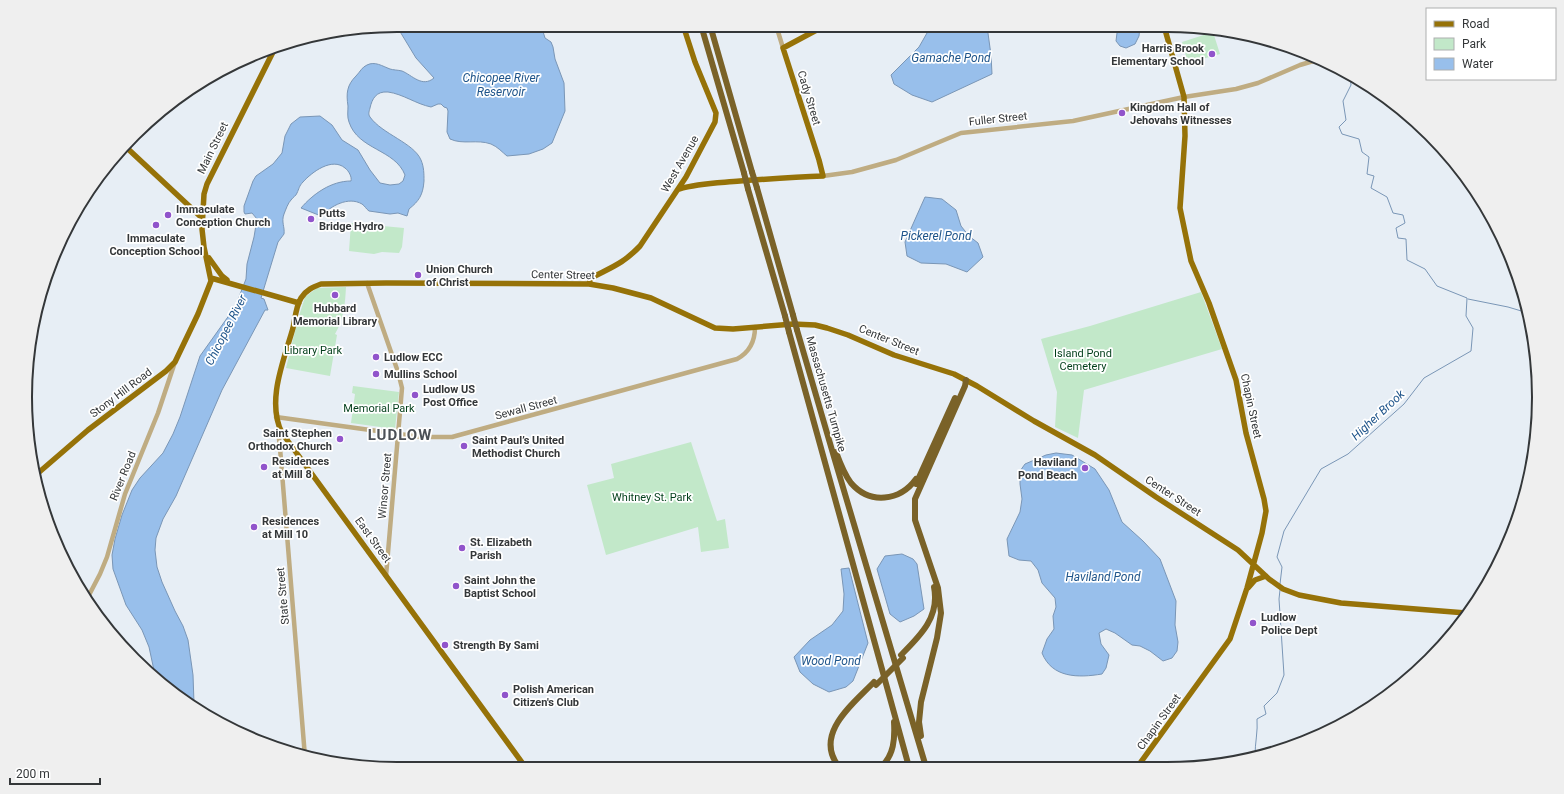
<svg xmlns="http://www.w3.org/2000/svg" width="1564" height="794" font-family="Roboto,sans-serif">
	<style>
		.green { fill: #c2e8c9 }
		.water { fill: #98bfeb; stroke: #7a96b6 }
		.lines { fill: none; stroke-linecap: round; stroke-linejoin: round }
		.stream { stroke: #7a96b6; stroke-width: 1 }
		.minor { stroke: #bfac82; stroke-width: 4.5 }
		.major { stroke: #967208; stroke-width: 5.5 }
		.highway { stroke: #7a6228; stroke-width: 6 }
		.highway-bridge { stroke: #7a6228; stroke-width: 6 }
		.poi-dot { fill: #9154cb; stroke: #fff; stroke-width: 1.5 }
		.labels { text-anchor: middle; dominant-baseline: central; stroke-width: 3.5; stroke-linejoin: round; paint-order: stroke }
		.poi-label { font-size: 11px; font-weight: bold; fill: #343739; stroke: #fff; text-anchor: start }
		.street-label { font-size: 11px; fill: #343739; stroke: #fff }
		.park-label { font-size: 11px; fill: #023e1a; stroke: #fff }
		.water-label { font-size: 12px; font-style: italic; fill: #1e548a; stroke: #fff }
		.district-label { font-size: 15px; font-weight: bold; letter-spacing: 1px; fill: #4b5056; stroke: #fff }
		.rim { fill: none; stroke: #343739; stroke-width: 2 }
	</style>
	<rect width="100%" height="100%" fill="#e7eef5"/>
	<path class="green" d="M1213 32 1220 54 1188 63 1182 42Z
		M351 223 404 228 402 247 399 253 382 252 374 254 349 251Z
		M346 287C345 305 344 318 335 334L337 335 330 376 286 368 298 319 305 297 317 288Z
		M1201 292 1222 349 1084 390 1078 438 1055 427 1057 392 1041 339 1090 326Z
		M353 386 399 392 395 429 351 423 355 394 352 393Z
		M691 442 717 521 725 519 729 548 701 552 698 527 606 555 587 485 614 478 611 464Z"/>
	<path class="water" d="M396 25H541L545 38 551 42 553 47 555 59 564 83 565 111 552 143 543 149 529 154 507 156C502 152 498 147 491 144 477 139 463 145 450 139L447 132 448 111 447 108 444 107 441 104H438L431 107C416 104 403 94 388 92 376 91 372 99 370 108 369 112 368 114 370 117 382 134 414 143 421 160 424 167 424 174 424 181 423 195 419 201 409 209L407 216 398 213 390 214 369 211C366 209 365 206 362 204 348 196 331 206 321 216L301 208C313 194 331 181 351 181 352 177 349 171 345 168 332 157 312 172 303 182 299 186 299 189 297 193 296 196 293 197 291 200 288 203 286 209 284 214 281 222 285 227 284 234L278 242 261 298 264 299 268 310H265L222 390 176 496 163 519 156 538 155 550 157 567 162 582 175 611 183 626 188 640 193 675 194 703 155 675 149 647 142 630 126 605 113 569 112 555 115 539 122 515 132 490 140 478 163 453 173 434 180 417 200 356 235 307 246 279 247 264 254 237 257 219 252 213 245 214 244 212V206L253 181 256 176 273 164 282 153 285 136 291 124 300 117 320 116 332 125 342 140 358 150 370 170 380 183 390 185 399 184 403 181 405 175C395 149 358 150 349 122 347 117 348 111 348 106 346 93 347 85 356 76 360 72 362 67 367 65 375 61 382 66 390 69 393 70 398 70 402 71 412 75 422 88 434 78L416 58Z
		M931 26H987L991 55 992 74 932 102 912 95 894 84 891 75 919 47Z
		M1117 26H1140L1139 36 1135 44 1126 48 1120 46 1116 41 1117 33Z
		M925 197 942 199 956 210 961 226 969 236 978 243 983 257 967 272 946 264 921 263 907 256 905 242Z
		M1056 453 1072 455 1095 469 1109 490 1122 522 1143 541 1160 559 1176 601 1175 625 1178 642 1177 651 1172 658 1163 661 1150 651 1140 646 1132 645 1115 633 1106 629 1099 633 1101 644 1109 655 1106 668 1102 674C1078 678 1052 678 1042 653L1047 639 1054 629 1053 616 1056 607 1055 598 1042 583 1038 570 1031 561 1019 560 1009 556 1007 539 1020 512 1022 499 1020 484V471L1025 464 1046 455Z
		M902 554 913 559 917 564 924 609 914 616 900 622 890 614 877 569 885 556Z
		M849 568 868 643 853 681 846 687 829 692 813 684 800 672 794 657 810 640 832 625 843 611 844 594 841 569Z"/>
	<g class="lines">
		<path class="stream" d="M1468 299 1508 307 1528 313
			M1280 584 1282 567 1277 557 1284 531 1321 469 1348 454 1404 404 1424 378 1471 351 1473 328 1466 316 1467 298 1437 286 1425 269 1407 260 1406 239 1398 238 1396 228 1405 223 1403 215 1393 213 1387 197 1371 188 1374 176 1367 174 1369 157 1362 152 1359 139 1342 134 1339 127 1346 120 1343 101 1351 85 1350 75
			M1255 755C1255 743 1258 731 1257 719L1266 714 1264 706 1277 693 1284 675 1279 599 1280 590"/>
		<path class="minor" d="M776 25 783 48
			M823 176 852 172 896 160 961 133 1073 121 1184 97 1236 89 1258 83 1300 65 1320 59
			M367 283 398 372 402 388 386 576
			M276 417 421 437H452L737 359C750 352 755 341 755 327
			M282 433 279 439 280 448 305 757
			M88 597 100 574 107 557 125 494 158 413 175 362"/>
		<path class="major" d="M127 148 202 218
			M679 189C699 183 719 183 740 181 767 179 795 177 823 176L819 160 783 48 826 25
			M209 258 222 276 227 280
			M211 278 299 303
			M589 284 590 280 593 277C612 267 624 263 640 246L686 177 715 122 716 113 695 62 683 25
			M37 474 88 430 166 371 175 362 198 314 211 281 204 247 202 229 204 194 207 184 276 46
			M1248 588 1255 580 1266 576
			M1138 766 1230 639 1247 588 1262 533 1266 511 1264 499 1246 433 1236 380 1209 303 1191 261 1180 208 1185 136 1184 97 1164 26
			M526 768 282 433C266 401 284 360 293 328 295 319 296 306 301 298 306 290 313 287 321 284L386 283 589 284 613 288 651 298 715 328 733 329 793 324 815 325 827 328 848 335 894 355 954 374 977 386 1034 421 1095 455 1156 497 1238 550 1269 579 1283 589 1299 595 1341 603 1466 613"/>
		<path class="highway" d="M701 25 744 173
			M710 25 752 172
			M757 188 793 315
			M748 189 785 316
			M797 330 834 457 926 767
			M789 332 909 767
			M836 452C840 463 844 474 851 483 870 505 900 501 916 479
			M916 484 955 398
			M901 655C920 636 940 617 934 587
			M921 736 919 722 921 702 937 638 941 613 938 588 915 520V499L965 386 966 380
			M839 767C813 734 853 704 874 682
			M881 767C894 755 895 739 894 722"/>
		<path class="highway-bridge" d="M752 172 757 188
			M744 173 748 189
			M793 315 797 330
			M785 316 789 332
			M876 685 903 658"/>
	</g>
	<g class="poi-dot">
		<circle cx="1212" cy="54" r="4"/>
		<circle cx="1122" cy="113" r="4"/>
		<circle cx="168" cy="215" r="4"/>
		<circle cx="311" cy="219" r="4"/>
		<circle cx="156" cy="225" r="4"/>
		<circle cx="418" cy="275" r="4"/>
		<circle cx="335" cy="295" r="4"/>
		<circle cx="376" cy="357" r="4"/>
		<circle cx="376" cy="374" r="4"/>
		<circle cx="415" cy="395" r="4"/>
		<circle cx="340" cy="439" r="4"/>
		<circle cx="464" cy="446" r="4"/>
		<circle cx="264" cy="467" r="4"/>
		<circle cx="1085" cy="468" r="4"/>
		<circle cx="254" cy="527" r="4"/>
		<circle cx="462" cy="548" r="4"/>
		<circle cx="456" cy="586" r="4"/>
		<circle cx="1253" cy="623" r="4"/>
		<circle cx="445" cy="645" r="4"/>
		<circle cx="505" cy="695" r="4"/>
	</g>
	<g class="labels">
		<g class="poi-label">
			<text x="1204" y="48" text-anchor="end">Harris Brook<tspan x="1204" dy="13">Elementary School</tspan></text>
			<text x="1130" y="107">Kingdom Hall of<tspan x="1130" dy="13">Jehovahs Witnesses</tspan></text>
			<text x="176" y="209">Immaculate<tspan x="176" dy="13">Conception Church</tspan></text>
			<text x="319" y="213">Putts<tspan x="319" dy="13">Bridge Hydro</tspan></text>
			<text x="156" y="238" text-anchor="middle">Immaculate<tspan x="156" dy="13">Conception School</tspan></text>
			<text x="426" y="269">Union Church<tspan x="426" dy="13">of Christ</tspan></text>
			<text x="335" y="308" text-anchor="middle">Hubbard<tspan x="335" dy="13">Memorial Library</tspan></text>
			<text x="384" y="357">Ludlow ECC</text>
			<text x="384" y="374">Mullins School</text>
			<text x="423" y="389">Ludlow US<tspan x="423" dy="13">Post Office</tspan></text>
			<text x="332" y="433" text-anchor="end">Saint Stephen<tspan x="332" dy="13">Orthodox Church</tspan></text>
			<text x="472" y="440">Saint Paul’s United<tspan x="472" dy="13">Methodist Church</tspan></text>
			<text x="272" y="461">Residences<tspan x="272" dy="13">at Mill 8</tspan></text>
			<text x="1077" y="462" text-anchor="end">Haviland<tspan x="1077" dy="13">Pond Beach</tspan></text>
			<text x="262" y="521">Residences<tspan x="262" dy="13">at Mill 10</tspan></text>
			<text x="470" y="542">St. Elizabeth<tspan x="470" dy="13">Parish</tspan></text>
			<text x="464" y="580">Saint John the<tspan x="464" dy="13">Baptist School</tspan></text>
			<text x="1261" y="617">Ludlow<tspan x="1261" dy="13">Police Dept</tspan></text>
			<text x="453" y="645">Strength By Sami</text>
			<text x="513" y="689">Polish American<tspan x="513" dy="13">Citizen's Club</tspan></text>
		</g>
		<g class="street-label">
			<text transform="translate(809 98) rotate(73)">Cady Street</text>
			<text transform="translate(998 119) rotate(-6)">Fuller Street</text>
			<text transform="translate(213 148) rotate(-64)">Main Street</text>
			<text transform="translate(680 164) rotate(-60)">West Avenue</text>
			<text transform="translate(563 275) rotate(1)">Center Street</text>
			<text transform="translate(889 340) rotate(22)">Center Street</text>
			<text transform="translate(121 393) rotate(-37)">Stony Hill Road</text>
			<text transform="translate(826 394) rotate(74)">Massachusetts Turnpike</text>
			<text transform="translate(1251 406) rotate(78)">Chapin Street</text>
			<text transform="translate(526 408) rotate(-15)">Sewall Street</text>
			<text transform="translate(123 476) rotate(-68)">River Road</text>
			<text transform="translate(385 486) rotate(-85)">Winsor Street</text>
			<text transform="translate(1173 496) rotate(33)">Center Street</text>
			<text transform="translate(373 540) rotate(54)">East Street</text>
			<text transform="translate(283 596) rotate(-95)">State Street</text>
			<text transform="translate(1159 722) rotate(-54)">Chapin Street</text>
		</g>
		<g class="park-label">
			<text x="313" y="350">Library Park</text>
			<text x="1083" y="353">Island Pond<tspan x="1083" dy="13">Cemetery</tspan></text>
			<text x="379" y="408">Memorial Park</text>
			<text x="652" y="497">Whitney St. Park</text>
		</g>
		<g class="water-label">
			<text x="951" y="58">Gamache Pond</text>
			<text x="501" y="78">Chicopee River<tspan x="501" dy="14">Reservoir</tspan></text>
			<text x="936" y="236">Pickerel Pond</text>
			<text transform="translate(226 330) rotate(-63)">Chicopee River</text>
			<text transform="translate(1378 415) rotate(-43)">Higher Brook</text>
			<text x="1103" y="577">Haviland Pond</text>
			<text x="831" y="661">Wood Pond</text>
		</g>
		<g class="district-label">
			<text x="400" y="435">LUDLOW</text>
		</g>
	</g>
	<path d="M0 0H1564V794H0ZM397 32H1167A365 365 0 0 1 1532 397V397A365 365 0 0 1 1167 762H397A365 365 0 0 1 32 397V397A365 365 0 0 1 397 32Z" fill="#efefef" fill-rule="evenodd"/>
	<path class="rim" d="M397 32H1167A365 365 0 0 1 1532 397V397A365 365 0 0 1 1167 762H397A365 365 0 0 1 32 397V397A365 365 0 0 1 397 32Z"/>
	<rect x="1426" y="8" width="130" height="72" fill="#ffffff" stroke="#aeafb0"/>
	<rect x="1434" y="21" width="20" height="6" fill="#967208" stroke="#aeafb0"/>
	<text x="1462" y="28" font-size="12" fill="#343739">Road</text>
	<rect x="1434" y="38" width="20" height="12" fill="#c2e8c9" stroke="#aeafb0"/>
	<text x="1462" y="48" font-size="12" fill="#343739">Park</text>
	<rect x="1434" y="58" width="20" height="12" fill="#98bfeb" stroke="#aeafb0"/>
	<text x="1462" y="68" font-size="12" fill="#343739">Water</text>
	<path d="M10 778v6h90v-6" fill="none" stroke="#343739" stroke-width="2"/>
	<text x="16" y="778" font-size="12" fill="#343739" stroke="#ffffff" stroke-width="3" paint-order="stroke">200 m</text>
</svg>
